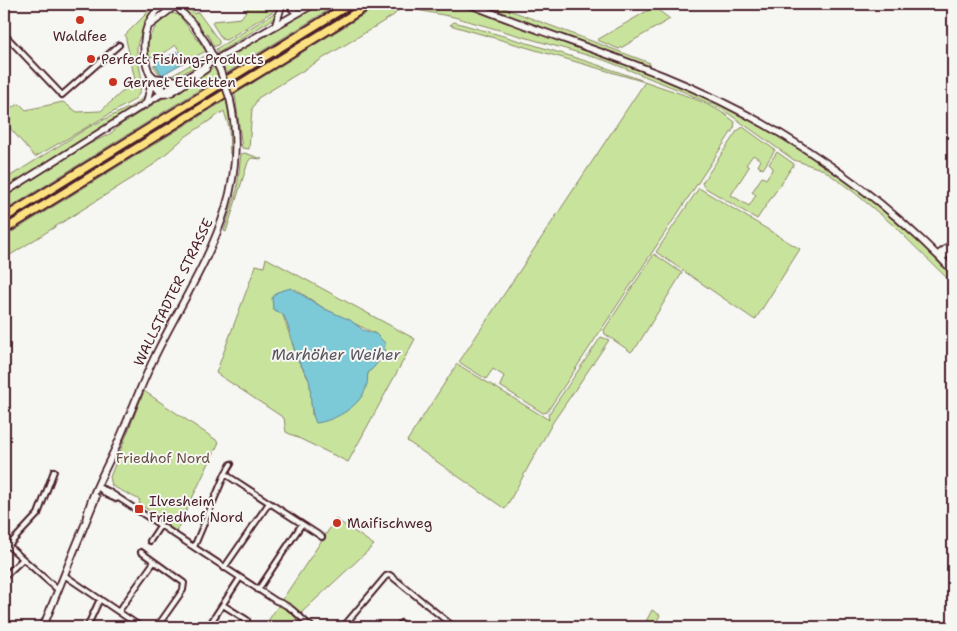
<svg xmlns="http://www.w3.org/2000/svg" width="957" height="631" font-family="'Shantell Sans',sans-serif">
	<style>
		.green { fill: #c8e49c; stroke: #898264; fill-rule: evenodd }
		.water { fill: #7bc9d8; stroke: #678593 }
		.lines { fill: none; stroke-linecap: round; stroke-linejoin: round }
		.minor-casing { stroke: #4a1f2b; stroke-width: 8 }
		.secondary-casing { stroke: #4a1f2b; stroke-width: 9 }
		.motorway-casing { stroke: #4a1f2b; stroke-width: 11 }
		.minor { stroke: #f6f6f2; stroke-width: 4 }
		.secondary { stroke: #f6f6f2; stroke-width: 5.5 }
		.motorway { stroke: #fbe180; stroke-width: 7 }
		.secondary-bridge-casing { stroke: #4a1f2b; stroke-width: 9; stroke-linecap: butt }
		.secondary-bridge { stroke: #f6f6f2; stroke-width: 5.5 }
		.poi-dot { fill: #c8321e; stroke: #f6f6f2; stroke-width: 2 }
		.labels { text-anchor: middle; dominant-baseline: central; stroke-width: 4; stroke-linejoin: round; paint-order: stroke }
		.poi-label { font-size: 14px; fill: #4a1f2b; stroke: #f6f6f2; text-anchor: start }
		.street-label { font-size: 14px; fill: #4a1f2b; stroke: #f6f6f2 }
		.park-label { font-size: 14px; fill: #6a5047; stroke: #f6f6f2 }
		.water-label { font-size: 15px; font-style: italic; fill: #59525f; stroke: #f6f6f2 }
	</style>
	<rect width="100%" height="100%" fill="#f6f6f2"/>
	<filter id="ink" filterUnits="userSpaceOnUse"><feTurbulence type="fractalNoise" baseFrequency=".02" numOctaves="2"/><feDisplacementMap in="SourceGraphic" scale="10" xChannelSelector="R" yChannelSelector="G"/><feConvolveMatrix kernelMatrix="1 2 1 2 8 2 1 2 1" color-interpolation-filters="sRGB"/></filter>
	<g filter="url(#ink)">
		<path class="green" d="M151 4H154C152 20 138 31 137 48 136 68 150 84 134 100L35 157 4 121V110L20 104 26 110 63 102 77 112 101 111 135 80 125 35 148 12Z
			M179 4H187L194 14 198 12 219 41V44L214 47 207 34 203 35Z
			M251 4H280V7L226 40 222 39 212 23 213 21 241 18Z
			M318 4H338L4 211V196L85 146 110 134 120 125 214 67 218 74 225 70 222 62Z
			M358 4H361L4 225 73 180Z
			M381 4H404L394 15 258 98 252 109 249 149 242 148 235 94Z
			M409 4H457L636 68 713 100 761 125 822 163 858 189 925 248 953 278V284L893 225 855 193 824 170 794 160 725 111 684 92 604 60 454 17 417 10Z
			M480 4H493L650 63 649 66Z
			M654 7 670 19 619 49 597 40Z
			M276 12H279L273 19 218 53 216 49Z
			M171 13 179 15 206 51 160 75 153 65H156L162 75 185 60 176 45 161 55 149 57C144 37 156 24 171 13Z
			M454 22C518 40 581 58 644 81 674 92 711 101 735 122L734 128 547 412 543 413 500 386 504 376 493 369 486 379 459 362 645 82 450 25Z
			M208 54 210 58 173 79 170 77Z
			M147 93 139 105 4 190V180L89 127 136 104Z
			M226 100 233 127 234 154H230L229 127 224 111 185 137 153 165 4 259V237Z
			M743 127 775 150 763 169 758 166 761 160 753 155 746 165 749 167 731 195 749 206 756 195 752 192 762 177 766 179 773 168 769 164 777 152 794 164 757 219 704 187 702 183 737 131Z
			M245 153 262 159 251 158 248 162 226 232 224 231 237 190 241 154Z
			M699 188 800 249 755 320 656 252Z
			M654 254 682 273 637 346 631 352 605 334 604 330Z
			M266 258 415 339 348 462 286 432 284 418 216 373 256 265 264 267ZM295 289 325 309 376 334 385 350C380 360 369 368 366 379L312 415 310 382 297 358 283 315Z
			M601 337 609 340 553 422 505 509 407 441 457 364 549 420 548 415Z
			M144 391 219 442 176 532 139 503 140 500 112 486 110 477Z
			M336 519 374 545 300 614 289 627H264Z
			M652 610 660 615 654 627H643Z"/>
		<path class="water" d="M177 51 184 62 162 75 155 64Z
			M291 288 325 309 350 320 363 330 376 334 385 343C385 355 376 366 368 373 367 377 368 381 367 384 363 405 335 421 316 423 310 410 311 399 310 385 309 376 302 368 298 360 293 350 289 322 283 315 281 313 276 311 273 309L272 298 277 292Z"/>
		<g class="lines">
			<g class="minor-casing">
				<path id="minor" d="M4 34 62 95 119 45
					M225 474 231 464
					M98 487 108 491 276 601C291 605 300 618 312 627
					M99 488 107 495 116 499
					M150 541 160 526
					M4 542 58 590
					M8 546 38 514 54 471
					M194 547 225 474 322 537
					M141 552 184 583 183 590 157 627
					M224 568 269 503
					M64 575 141 627
					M4 577 23 559
					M258 590 302 524
					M223 605 247 620
					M119 611 154 562
					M87 627 100 599
					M208 627 240 578
					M343 627 386 576 390 575 454 627
					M398 627 401 623 406 627"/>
			</g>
			<g class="secondary-casing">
				<path id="secondary" d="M174 4 194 25 206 43
					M287 4 296 12
					M469 4C533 30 600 50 664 76 773 120 872 186 953 271
					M276 24 282 4
					M150 25 176 5
					M149 72 162 86 163 94
					M156 78 181 81
					M163 94C154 88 153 81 149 72 140 48 142 21 164 4
					M165 94 172 92 206 69
					M146 105 152 81
					M4 193 210 63 314 4
					M953 251V264
					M938 255 953 243
					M941 258 953 250
					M86 519C91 495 104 472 115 449 130 416 142 381 159 348 201 265 252 197 230 99
					M43 627 96 497"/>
			</g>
			<g class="motorway-casing">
				<path id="motorway" d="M4 218 350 4
					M4 230 370 4"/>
			</g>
			<use href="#minor" class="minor"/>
			<use href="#secondary" class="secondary"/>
			<use href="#motorway" class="motorway"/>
			<g class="secondary-bridge-casing">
				<path id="secondary-bridge" d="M206 43 220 70 230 99"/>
			</g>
			<use href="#secondary-bridge" class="secondary-bridge"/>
		</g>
	</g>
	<g class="poi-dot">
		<circle cx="80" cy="20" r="5"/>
		<circle cx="91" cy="59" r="5"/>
		<circle cx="113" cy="82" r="5"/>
		<rect x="134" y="504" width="10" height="10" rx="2.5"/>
		<circle cx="337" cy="523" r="5"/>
	</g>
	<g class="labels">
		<g class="poi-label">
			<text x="80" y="36" text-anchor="middle">Waldfee</text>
			<text x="101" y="59">Perfect Fishing-Products</text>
			<text x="123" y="82">Gernet Etiketten</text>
			<text x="149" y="501">Ilvesheim<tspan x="149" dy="16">Friedhof Nord</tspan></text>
			<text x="347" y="523">Maifischweg</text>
		</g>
		<g class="street-label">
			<text transform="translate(173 292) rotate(-64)">WALLSTADTER STRASSE</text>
		</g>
		<g class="park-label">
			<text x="163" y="458">Friedhof Nord</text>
		</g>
		<g class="water-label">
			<text x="336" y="355">Marhöher Weiher</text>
		</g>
	</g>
	<rect width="957" height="631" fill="none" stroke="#f6f6f2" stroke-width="20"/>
	<rect x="10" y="10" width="937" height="611" fill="none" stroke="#4a1f2b" stroke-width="2" filter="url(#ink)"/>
</svg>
